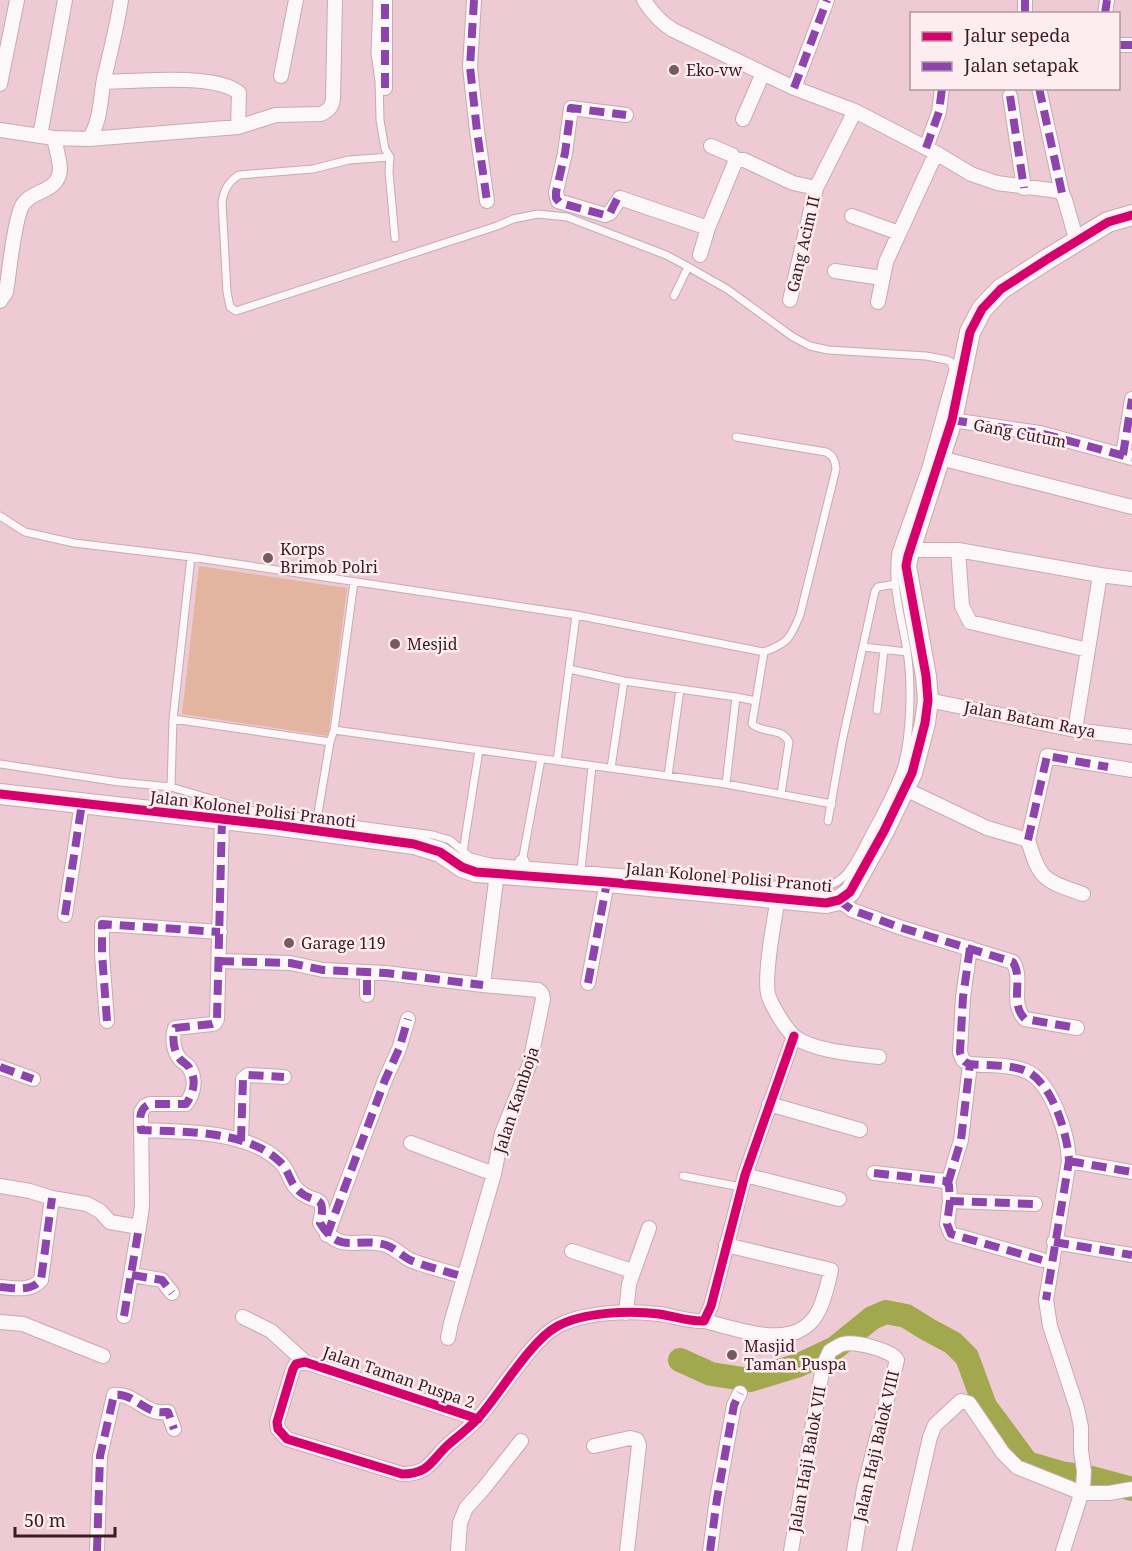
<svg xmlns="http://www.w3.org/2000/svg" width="1132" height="1551" font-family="'Noto Serif',serif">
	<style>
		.green { fill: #e3b4a0 }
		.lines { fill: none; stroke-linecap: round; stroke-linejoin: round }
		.river { stroke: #a2a84d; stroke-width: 24 }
		.lane-casing { stroke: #c8aab2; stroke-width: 9 }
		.street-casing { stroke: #c8aab2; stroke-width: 16 }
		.secondary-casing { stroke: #c8aab2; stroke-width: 22 }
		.lane { stroke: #fcf7f9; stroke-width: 7 }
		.street { stroke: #fcf7f9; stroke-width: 14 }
		.secondary { stroke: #fcf7f9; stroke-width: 20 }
		.quiet { stroke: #8e44ad; stroke-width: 8; stroke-dasharray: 15 8; stroke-linecap: butt }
		.cycleway-casing { stroke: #fdecf0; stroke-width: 13 }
		.cycleway { stroke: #d6006c; stroke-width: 9 }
		.poi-dot { fill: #785962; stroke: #fdecf0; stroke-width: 2 }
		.labels { text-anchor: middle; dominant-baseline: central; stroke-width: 5; stroke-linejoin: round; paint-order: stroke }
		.poi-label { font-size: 16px; fill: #391c25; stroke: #fdecf0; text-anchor: start }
		.street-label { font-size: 16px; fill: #391c25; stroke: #fdecf0 }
	</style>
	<rect width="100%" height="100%" fill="#edcad4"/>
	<path class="green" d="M199 566 347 588 328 736 182 714Z"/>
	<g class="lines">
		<path class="river" d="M680 1360 711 1374 750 1380 799 1365 835 1348 872 1318 886 1312 906 1316 927 1329 953 1343 967 1357 985 1406 1027 1463 1061 1473 1092 1478 1132 1489"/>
		<g class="lane-casing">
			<path id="lane" d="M390 157 389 172 395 238
				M674 296 688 267
				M0 516 25 532 74 543 191 557 576 615 764 652C788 643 790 639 800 615L836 469C835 461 834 456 826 452L736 437
				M863 647 907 652
				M764 652 752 724C763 734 782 727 789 742L781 794
				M569 669 624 681 736 697 726 784
				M736 697 756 701
				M877 710 884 650
				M173 719 330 742 334 730 354 582
				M334 730 726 784 832 804
				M557 761 576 615
				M0 764 119 782 171 787 249 810 433 835 450 840 470 857 490 862 810 888C843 889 851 869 865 843 877 819 892 795 901 769 911 739 912 683 907 651 902 619 891 585 896 552L926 467 953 370 951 362 947 360 926 356 828 350 810 346 793 337 727 289 683 264 666 255 567 217 538 214 513 219 497 226 236 311 230 307 227 292 222 202C224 190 228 182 239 175L313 169 349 160 390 157 385 149 380 120 379 81 375 53 377 0
				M611 768 624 681
				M668 776 680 689
				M171 787 173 719 191 557
				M317 819 330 742
				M828 821 842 742 875 591 878 587 896 584
				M463 852 479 750
				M522 862 541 759
				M581 870 592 766
				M683 1176 741 1187"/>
		</g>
		<g class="street-casing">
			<path id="street" d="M474 0 470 67 477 131 487 201
				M644 0C652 13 660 22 673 30L794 88 855 111 936 153 971 174 997 183 1058 191 1062 193 1065 200 1077 242
				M1025 14V0
				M1105 14 1107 0
				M1118 45H1132
				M281 76 296 0
				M104 82C135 81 217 73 239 93L238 127
				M0 84 17 0
				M385 88V0
				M794 88 827 0
				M1039 88 1062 193
				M1010 96 1024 188
				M626 115 571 108 565 153 556 192 558 201 605 215 610 213 620 198 708 228 736 160H744L793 183 816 188 855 111
				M743 119 763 73
				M0 130 54 138 89 139C101 121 100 100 104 79 110 53 117 27 121 0
				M40 136 65 0
				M89 139 238 127 276 115 321 114C329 110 332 107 333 99L335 0
				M711 146 732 155 736 160
				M926 148 939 112 942 88
				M852 216 899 233
				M700 255 708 228
				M835 271 882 278
				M790 300 816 188
				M0 301 6 292C10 268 13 228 21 208 29 189 58 194 60 170 60 160 56 148 54 138
				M878 302 886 262 936 153
				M952 420 1040 433 1132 458
				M1123 455 1132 399
				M940 458 1132 507
				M919 550H958L1100 575 1132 579
				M958 550 962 606 970 622 1088 650
				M928 700 1075 730 1132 737
				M1075 730 1100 575
				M905 789 987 828 1028 840C1040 881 1044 880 1083 894
				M1028 840 1047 756 1132 770
				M522 864V862
				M778 898C774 921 764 974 768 994 771 1005 786 1030 795 1037 813 1051 856 1054 879 1057
				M839 900 852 910 899 927 1013 962C1024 980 1009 1003 1025 1019L1077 1028
				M65 915 82 803
				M970 948 963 997 960 1052C962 1059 963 1062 970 1064 987 1066 1010 1064 1026 1071 1052 1082 1068 1135 1069 1161L1046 1300 1050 1326 1077 1408 1081 1427V1451L1084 1471 1083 1488 1063 1551
				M219 961 290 963 323 970 386 973 483 985 538 990 542 994 543 999 530 1063 502 1133 494 1174 451 1323 448 1338
				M588 983 607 882
				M483 985 497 873
				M367 995V972
				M107 1021 102 954V924L220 932
				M0 1067 33 1079
				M769 1104 860 1130
				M141 1130C184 1132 246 1130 279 1161 288 1168 289 1180 296 1188 312 1207 328 1190 320 1223 340 1256 357 1236 386 1245 395 1248 402 1256 410 1260 427 1267 446 1271 464 1277
				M241 1141 243 1079 248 1075 284 1077
				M411 1143 494 1174
				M1069 1161 1132 1172
				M874 1173 945 1181 949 1185 950 1201 1035 1204
				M745 1175 839 1199
				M948 1183 961 1140 970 1064
				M0 1186 30 1191 52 1198 87 1204 100 1211 110 1222 139 1227 142 1206 141 1112 145 1106 150 1104H186C193 1094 197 1081 190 1069 188 1064 183 1063 180 1059 173 1051 172 1037 175 1028L212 1024 215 1023 217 1019 222 819
				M950 1201 947 1224 951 1234 1042 1260
				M327 1235 385 1080 399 1049 408 1019
				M1054 1242 1132 1255
				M572 1251 632 1271
				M132 1275 162 1280 172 1293
				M0 1287C16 1288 30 1292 41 1280L52 1198
				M626 1313 629 1284 649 1228
				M124 1316 139 1227
				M243 1317 271 1331 305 1362
				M704 1321C740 1329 798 1354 819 1310 825 1298 828 1283 831 1270L726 1245
				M0 1322 23 1324 103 1356
				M478 1419 305 1362 296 1364 293 1369 277 1422 278 1429 287 1439 402 1474C430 1474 431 1460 449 1444 459 1435 471 1427 480 1416 500 1393 531 1341 556 1327 582 1312 630 1310 659 1314 674 1316 689 1322 704 1321L711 1306 745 1175 794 1036
				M594 1446 630 1438 637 1440 639 1445 627 1551
				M97 1551 100 1456 114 1395C131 1393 140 1407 154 1411 158 1413 164 1412 168 1412L174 1429
				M458 1551 460 1523 466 1508 484 1488 521 1441
				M710 1551 717 1499 734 1405 740 1393
				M791 1551 823 1366 830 1351C834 1349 839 1345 843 1344 855 1341 892 1350 897 1360L864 1488 854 1551
				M904 1551 930 1437 935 1425 961 1401 969 1403 1003 1453 1017 1467 1082 1493H1109L1132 1489"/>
		</g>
		<g class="secondary-casing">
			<path id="secondary" d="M0 794 275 825 414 844 440 852 462 867 476 872 607 882 826 903 839 900 850 892 884 831 912 773 925 723 928 700 926 676 906 566 908 556 952 420 970 332 982 309 1001 289 1046 260 1108 222 1132 215"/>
		</g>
		<use href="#lane" class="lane"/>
		<use href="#street" class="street"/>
		<use href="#secondary" class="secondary"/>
		<path class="quiet" d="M474 0 470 67 477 131 487 201
			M1025 14V0
			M1105 14 1107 0
			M1118 45H1132
			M385 88V0
			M794 88 827 0
			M1039 88 1062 193
			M1010 96 1024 188
			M926 148 939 112 942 88
			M617 199 610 213 605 215 560 203 556 198V192L565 153 571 108 626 115
			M952 420 1040 433 1132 458
			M1123 455 1132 399
			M222 819 217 1019 215 1023 212 1024 175 1028C172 1037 173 1051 180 1059 183 1063 188 1064 190 1069 197 1081 193 1094 186 1104H150C138 1109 140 1119 141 1130 184 1132 246 1130 279 1161 288 1168 289 1180 296 1188 312 1207 328 1190 320 1223 340 1256 357 1236 386 1245 395 1248 402 1256 410 1260 427 1267 446 1271 464 1277
			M1028 840 1047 756 1108 767
			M839 900 852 910 899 927 1013 962C1024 980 1009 1003 1025 1019L1077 1028
			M65 915 82 803
			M970 948 963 997 960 1052C962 1059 963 1062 970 1064 987 1066 1010 1064 1026 1071 1052 1082 1068 1135 1069 1161L1046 1300
			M219 961 290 963 323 970 386 973 483 985
			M588 983 607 882
			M367 995V972
			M107 1021 102 954V924L220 932
			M0 1067 33 1079
			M241 1141 243 1079 248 1075 284 1077
			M1069 1161 1132 1172
			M874 1173 945 1181 949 1185 950 1201 1035 1204
			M948 1183 961 1140 970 1064
			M950 1201 947 1224 951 1234 1042 1260
			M327 1235 385 1080 399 1049 408 1019
			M1054 1242 1132 1255
			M132 1275 162 1280 172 1293
			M0 1287C16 1288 30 1292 41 1280L52 1198
			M124 1316 139 1227
			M97 1551 100 1456 114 1395C131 1393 140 1407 154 1411 158 1413 164 1412 168 1412L174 1429
			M710 1551 717 1499 734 1405 740 1393"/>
		<g class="cycleway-casing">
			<path id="cycleway" d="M0 794 275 825 414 844 440 852 462 867 476 872 607 882 826 903 839 900 850 892 884 831 912 773 925 723 928 700 926 676 906 566 908 556 952 420 970 332 982 309 1001 289 1046 260 1108 222 1132 215
				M478 1419 305 1362 296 1364 293 1369 277 1422 278 1429 287 1439 402 1474C430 1474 431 1460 449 1444 459 1435 471 1427 480 1416 500 1393 531 1341 556 1327 582 1312 630 1310 659 1314 674 1316 689 1322 704 1321L711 1306 745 1175 794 1036"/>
		</g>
		<use href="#cycleway" class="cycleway"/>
	</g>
	<g class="poi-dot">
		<circle cx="674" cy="70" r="6"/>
		<circle cx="268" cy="558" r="6"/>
		<circle cx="395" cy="644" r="6"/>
		<circle cx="289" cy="943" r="6"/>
		<circle cx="732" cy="1355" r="6"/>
	</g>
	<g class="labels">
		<g class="poi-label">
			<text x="686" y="70">Eko-vw</text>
			<text x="280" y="549">Korps<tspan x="280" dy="18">Brimob Polri</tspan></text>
			<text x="407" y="644">Mesjid</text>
			<text x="301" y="943">Garage 119</text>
			<text x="744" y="1346">Masjid<tspan x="744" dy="18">Taman Puspa</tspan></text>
		</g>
		<g class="street-label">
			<text transform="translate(803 244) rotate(-77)">Gang Acim II</text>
			<text transform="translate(1020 433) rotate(11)">Gang Cutum</text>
			<text transform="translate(1030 719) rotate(11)">Jalan Batam Raya</text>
			<text transform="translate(253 809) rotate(7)">Jalan Kolonel Polisi Pranoti</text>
			<text transform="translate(729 877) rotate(5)">Jalan Kolonel Polisi Pranoti</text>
			<text transform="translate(516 1100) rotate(-72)">Jalan Kamboja</text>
			<text transform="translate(399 1377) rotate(19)">Jalan Taman Puspa 2</text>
			<text transform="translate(876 1446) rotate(-77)">Jalan Haji Balok VIII</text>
			<text transform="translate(807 1459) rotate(-80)">Jalan Haji Balok VII</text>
		</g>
	</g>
	<rect x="910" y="12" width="210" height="78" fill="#fdecf0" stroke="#af999f" stroke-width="1.5"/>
	<rect x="922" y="32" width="30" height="9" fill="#d6006c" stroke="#af999f" stroke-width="1.5"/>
	<text x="964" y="42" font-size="18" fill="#391c25">Jalur sepeda</text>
	<rect x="922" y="62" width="30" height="9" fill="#8e44ad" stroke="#af999f" stroke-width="1.5"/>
	<text x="964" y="72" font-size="18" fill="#391c25">Jalan setapak</text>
	<path d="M15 1527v9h100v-9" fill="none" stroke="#391c25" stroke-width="3"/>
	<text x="24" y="1527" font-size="18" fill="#391c25" stroke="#fdecf0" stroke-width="4.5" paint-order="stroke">50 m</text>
</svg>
